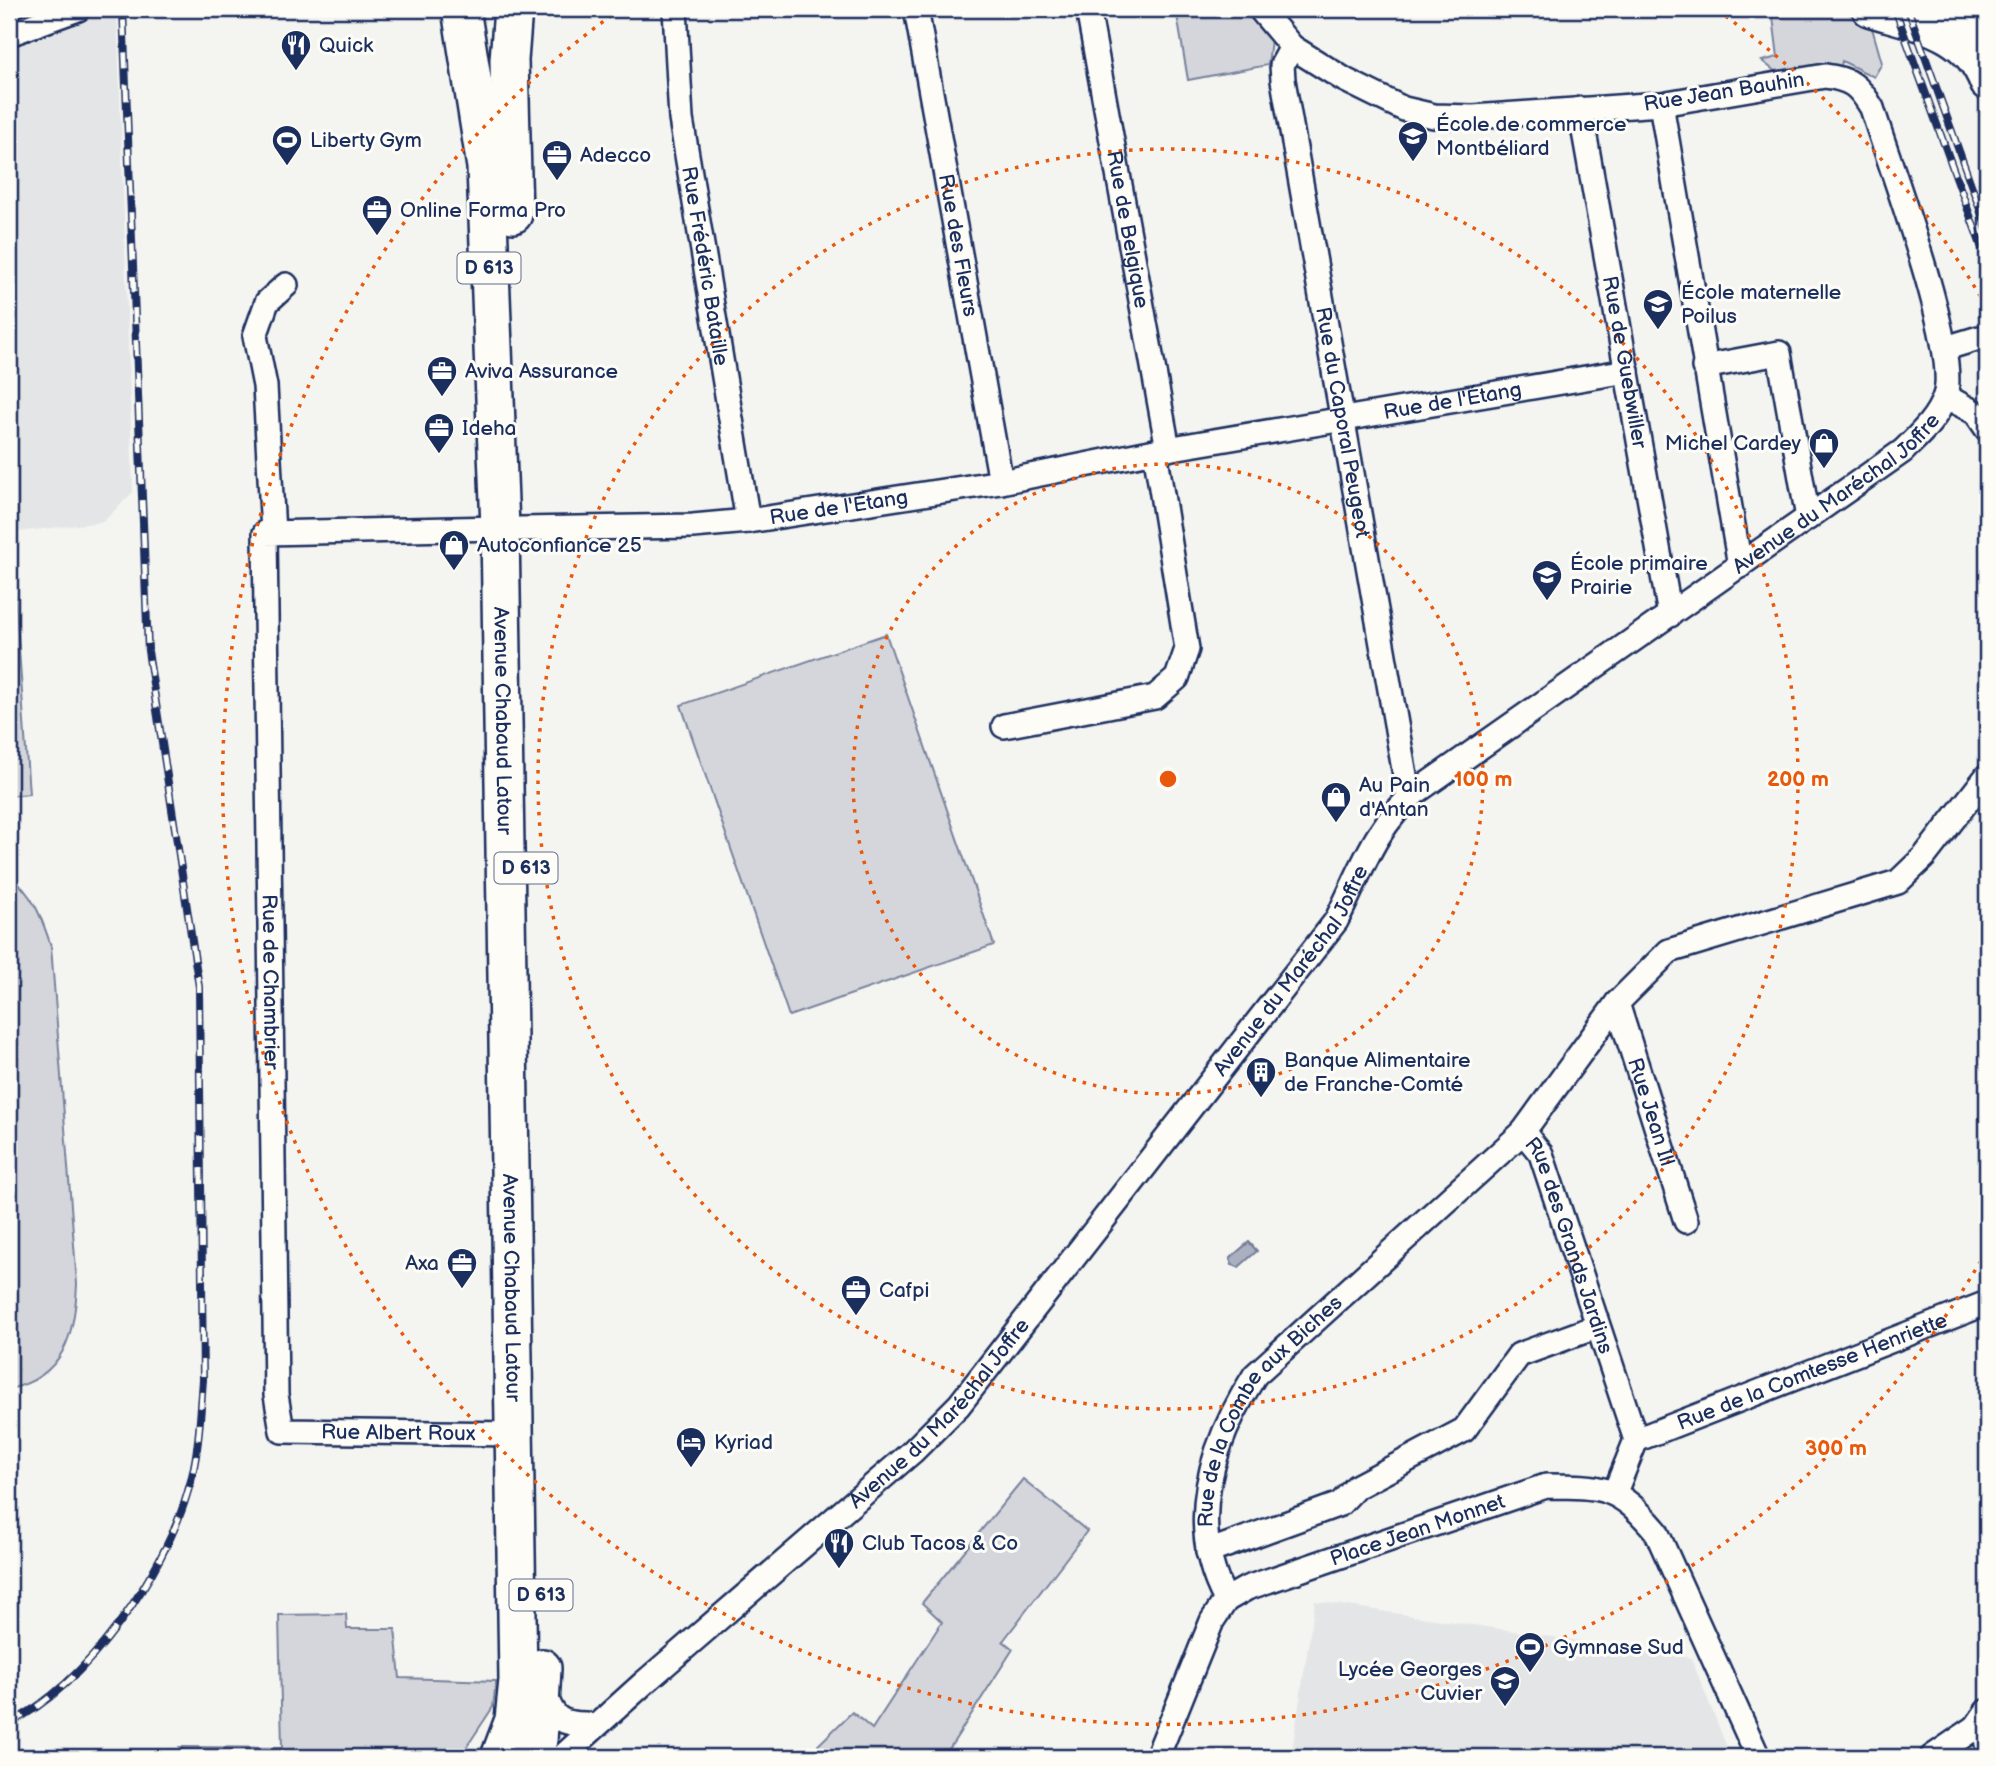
<svg xmlns="http://www.w3.org/2000/svg" width="1996" height="1766" font-family="'Balsamiq Sans',sans-serif">
	<style>
		.built { fill: #e4e5e6 }
		.green { fill: #d4d6db; stroke: #78829c; stroke-width: 2 }
		.water { fill: #aab0bf; stroke: #717c98; stroke-width: 2 }
		.lines { fill: none; stroke-linecap: round; stroke-linejoin: round }
		.minor-casing { stroke: #1b2f5e; stroke-width: 28 }
		.secondary-casing { stroke: #1b2f5e; stroke-width: 38 }
		.primary-casing { stroke: #1b2f5e; stroke-width: 42 }
		.minor { stroke: #fdfcf7; stroke-width: 23 }
		.secondary { stroke: #fdfcf7; stroke-width: 33 }
		.primary { stroke: #fdfcf7; stroke-width: 37 }
		.rail-casing { stroke: #1b2f5e; stroke-width: 8 }
		.rail { stroke: #fdfcf7; stroke-width: 5; stroke-dasharray: 16; stroke-linecap: butt }
		.ring { fill: none; stroke: #e8590c; stroke-width: 3.5; stroke-dasharray: 3.5 7 }
		.labels { text-anchor: middle; dominant-baseline: central; stroke-width: 6; stroke-linejoin: round; paint-order: stroke }
		.shield { fill: #fdfcf7; stroke: #5f6c8c; stroke-width: 2 }
		.shield-label { font-size: 19px; font-weight: bold; fill: #1b2f5e }
		.poi-label { font-size: 21px; fill: #1b2f5e; stroke: #fdfcf7; text-anchor: start }
		.street-label { font-size: 21px; fill: #1b2f5e; stroke: #fdfcf7 }
		.centre { fill: #e8590c; stroke: #fdfcf7; stroke-width: 3.5 }
		.ring-label { font-size: 21px; text-anchor: middle; font-weight: bold; fill: #e8590c; stroke: #fdfcf7; stroke-width: 6; stroke-linejoin: round; paint-order: stroke }
	</style>
	<rect width="100%" height="100%" fill="#f4f4f1"/>
	<filter id="ink" filterUnits="userSpaceOnUse"><feTurbulence type="fractalNoise" baseFrequency=".0143" numOctaves="2"/><feDisplacementMap in="SourceGraphic" scale="14" xChannelSelector="R" yChannelSelector="G"/><feConvolveMatrix kernelMatrix="1 2 1 2 8 2 1 2 1" color-interpolation-filters="sRGB"/></filter>
	<g filter="url(#ink)">
		<path class="built" d="M9 9H117L133 492 103 522 9 533Z
			M1315 1601 1691 1658 1731 1757H1291Z"/>
		<path class="green" d="M1176 9H1247L1271 39 1268 65 1188 80Z
			M1772 9H1835L1870 21 1882 63 1874 77 1842 61 1841 66 1823 65 1781 76 1762 61 1778 57Z
			M9 591H15L29 794 9 796Z
			M886 634 994 945 789 1016 681 705Z
			M9 875C34 895 41 916 51 946L77 1284C75 1334 64 1377 9 1389Z
			M1023 1479 1087 1531 1003 1641 1013 1649 944 1757H806L852 1712 872 1729 942 1622 922 1603Z
			M346 1614 347 1629H395L400 1678 496 1681 493 1707 460 1757H190L180 1747 282 1748 279 1615Z"/>
		<path class="water" d="M1249 1242 1257 1251 1239 1267 1232 1265 1230 1258Z"/>
		<g class="lines">
			<g class="minor-casing">
				<g id="minor">
					<path id="s1" d="M675 9 681 119 748 521"/>
					<path id="s2" d="M916 9 1001 482"/>
					<path id="s3" d="M1088 9 1168 449"/>
					<path d="M9 34 78 9"/>
					<path id="s4" d="M1292 47 1282 65 1283 80 1409 798"/>
					<path d="M1661 104 1740 566"/>
					<path id="s5" d="M1580 109 1670 615"/>
					<path d="M1946 348 1979 338"/>
					<path d="M1704 367 1779 353 1808 518"/>
					<path d="M1945 396 1976 413 1987 429"/>
					<path id="s6" d="M500 528 265 533 276 1395 282 1431 515 1434"/>
					<path id="s7" d="M520 529 693 526 748 521 1001 482 1155 451 1627 371"/>
					<path d="M273 533 265 386 255 336 267 302 286 285"/>
					<path d="M1004 726 1155 697 1177 678 1187 649 1155 451"/>
					<path id="s8" d="M1617 1003 1686 1221"/>
					<path id="s9" d="M1523 1132 1541 1154 1636 1440 1615 1492"/>
					<path id="s10" d="M1636 1440 1987 1303"/>
					<path d="M1208 1552 1340 1504 1356 1487 1464 1430 1519 1355 1596 1327"/>
					<path id="s11" d="M1226 1600C1185 1524 1211 1444 1255 1375L1523 1132 1617 1003 1669 951 1898 882 1924 857 1987 776"/>
					<path d="M544 1692C553 1717 558 1724 586 1724"/>
					<path d="M1976 1727 1986 1737 1987 1744"/>
					<path id="s12" d="M562 1757 645 1682 912 1452 959 1405 1336 921C1360 874 1374 827 1416 792L1903 451C1920 434 1937 419 1945 396 1960 349 1889 164 1872 108 1859 86 1851 79 1825 76L1661 104 1473 117 1434 116 1404 109 1345 80 1292 47 1260 9"/>
					<path id="s13" d="M1157 1757 1212 1621 1226 1600 1247 1588 1546 1486C1603 1486 1618 1486 1656 1531L1758 1757"/>
					<path d="M1932 1757 1976 1727 1987 1711"/>
				</g>
			</g>
			<g class="secondary-casing">
				<path id="secondary" d="M1869 9C1917 24 1968 30 1987 83
					M1935 17 1987 29"/>
			</g>
			<g class="primary-casing">
				<g id="primary">
					<path id="s14" d="M461 9 486 167 500 528 518 1680 514 1720 500 1757"/>
					<path d="M513 214 509 60 513 9"/>
					<path d="M532 1757 538 1742 542 1668"/>
				</g>
			</g>
			<use href="#minor" class="minor"/>
			<use href="#secondary" class="secondary"/>
			<use href="#primary" class="primary"/>
			<g class="rail-casing">
				<path id="rail" d="M1895 9 1987 262
					M1908 9 1987 229
					M9 1723C86 1687 165 1572 188 1491 199 1456 200 1417 203 1380L199 987 148 651 123 9"/>
			</g>
			<use href="#rail" class="rail"/>
		</g>
	</g>
	<g class="ring">
		<circle cx="1168" cy="779" r="315"/>
		<circle cx="1168" cy="779" r="630"/>
		<path d="M1986 1252A945 945 0 1 1 619 10M1717 10A945 945 0 0 1 1986 306"/>
	</g>
	<defs>
		<g id="restaurant-pin" transform="scale(1.575)"><path d="M0 17L-7.5 6A9.5 9.5 0 1 1 7.5 6Z" fill="#1b2f5e" stroke="#fdfcf7"/><path d="M-5-6h1v4h1v-4h1v4h1v-4h1v5L-1.5 .5V6h-2V.5L-5-1ZM5-6V6H3V1.5H1.5Q1.5-4 5-6Z" fill="#fff"/></g>
		<g id="university-pin" transform="scale(1.575)"><path d="M0 17L-7.5 6A9.5 9.5 0 1 1 7.5 6Z" fill="#1b2f5e" stroke="#fdfcf7"/><path d="M0-5L7-2L0 1L-7-2ZM-4 1L0 2.5L4 1V4Q0 6-4 4Z" fill="#fff"/></g>
		<g id="stadium-pin" transform="scale(1.575)"><path d="M0 17L-7.5 6A9.5 9.5 0 1 1 7.5 6Z" fill="#1b2f5e" stroke="#fdfcf7"/><path d="M0-5a6.5 5 0 1 0 0 10a6.5 5 0 1 0 0-10ZM-3.5-1.8h7v3.6h-7Z" fill="#fff"/></g>
		<g id="office-pin" transform="scale(1.575)"><path d="M0 17L-7.5 6A9.5 9.5 0 1 1 7.5 6Z" fill="#1b2f5e" stroke="#fdfcf7"/><path d="M-6-3h4V-5.5h4V-3h4V5H-6ZM-1-4.5V-3h2v-1.5ZM-6 0V1H6V0Z" fill="#fff"/></g>
		<g id="school-pin" transform="scale(1.575)"><path d="M0 17L-7.5 6A9.5 9.5 0 1 1 7.5 6Z" fill="#1b2f5e" stroke="#fdfcf7"/><path d="M0-5L7-2L0 1L-7-2ZM-4 1L0 2.5L4 1V4Q0 6-4 4Z" fill="#fff"/></g>
		<g id="shop-pin" transform="scale(1.575)"><path d="M0 17L-7.5 6A9.5 9.5 0 1 1 7.5 6Z" fill="#1b2f5e" stroke="#fdfcf7"/><path d="M-5-2.5h2.3a2.7 3.5 0 0 1 5.4 0H5L5.5 6h-11ZM-1.5-2.5h3a1.5 2.3 0 0 0-3 0Z" fill="#fff"/></g>
		<g id="building-pin" transform="scale(1.575)"><path d="M0 17L-7.5 6A9.5 9.5 0 1 1 7.5 6Z" fill="#1b2f5e" stroke="#fdfcf7"/><path d="M-4-6H4V6H1V3H-1V6H-4ZM-2.5-4.3h1.7v1.8h-1.7ZM.8-4.3h1.7v1.8H.8ZM-2.5-1h1.7V.8h-1.7ZM.8-1h1.7V.8H.8Z" fill="#fff"/></g>
		<g id="hotel-pin" transform="scale(1.575)"><path d="M0 17L-7.5 6A9.5 9.5 0 1 1 7.5 6Z" fill="#1b2f5e" stroke="#fdfcf7"/><path d="M-6-4.5h1.5V1H6V5H4.5V3h-9V5H-6ZM-4 0a1.8 1.8 0 1 1 3.6 0ZM.5 0V-2.5h3Q6-2.5 6 0Z" fill="#fff"/></g>
	</defs>
	<g fill-rule="evenodd">
		<use href="#restaurant-pin" x="296" y="45"/>
		<use href="#university-pin" x="1413" y="136"/>
		<use href="#stadium-pin" x="287" y="140"/>
		<use href="#office-pin" x="557" y="155"/>
		<use href="#office-pin" x="377" y="210"/>
		<use href="#school-pin" x="1658" y="304"/>
		<use href="#office-pin" x="442" y="371"/>
		<use href="#office-pin" x="439" y="428"/>
		<use href="#shop-pin" x="1824" y="443"/>
		<use href="#shop-pin" x="454" y="545"/>
		<use href="#school-pin" x="1547" y="575"/>
		<use href="#shop-pin" x="1336" y="797"/>
		<use href="#building-pin" x="1261" y="1072"/>
		<use href="#office-pin" x="462" y="1263"/>
		<use href="#office-pin" x="856" y="1290"/>
		<use href="#hotel-pin" x="691" y="1442"/>
		<use href="#restaurant-pin" x="839" y="1543"/>
		<use href="#stadium-pin" x="1530" y="1647"/>
		<use href="#school-pin" x="1505" y="1681"/>
	</g>
	<g class="labels">
		<g class="shield">
			<rect x="457.5" y="252.5" width="63" height="31" rx="5"/>
			<rect x="494.5" y="852.5" width="63" height="31" rx="5"/>
			<rect x="509.5" y="1579.5" width="63" height="31" rx="5"/>
		</g>
		<g class="shield-label">
			<text x="489" y="268">D 613</text>
			<text x="526" y="868">D 613</text>
			<text x="541" y="1595">D 613</text>
		</g>
		<g class="poi-label">
			<text x="319" y="45">Quick</text>
			<text x="1436" y="124">École de commerce<tspan x="1436" dy="24">Montbéliard</tspan></text>
			<text x="310" y="140">Liberty Gym</text>
			<text x="580" y="155">Adecco</text>
			<text x="400" y="210">Online Forma Pro</text>
			<text x="1681" y="292">École maternelle<tspan x="1681" dy="24">Poilus</tspan></text>
			<text x="465" y="371">Aviva Assurance</text>
			<text x="462" y="428">Ideha</text>
			<text x="1801" y="443" text-anchor="end">Michel Cardey</text>
			<text x="477" y="545">Autoconfiance 25</text>
			<text x="1570" y="563">École primaire<tspan x="1570" dy="24">Prairie</tspan></text>
			<text x="1359" y="785">Au Pain<tspan x="1359" dy="24">d'Antan</tspan></text>
			<text x="1284" y="1060">Banque Alimentaire<tspan x="1284" dy="24">de Franche-Comté</tspan></text>
			<text x="439" y="1263" text-anchor="end">Axa</text>
			<text x="879" y="1290">Cafpi</text>
			<text x="714" y="1442">Kyriad</text>
			<text x="862" y="1543">Club Tacos &amp; Co</text>
			<text x="1553" y="1647">Gymnase Sud</text>
			<text x="1482" y="1669" text-anchor="end">Lycée Georges<tspan x="1482" dy="24">Cuvier</tspan></text>
		</g>
		<g class="street-label">
			<text transform="translate(1724 92) rotate(-9)">Rue Jean Bauhin</text>
			<text stroke="none"><textPath href="#s3" startOffset="224">Rue de Belgique</textPath></text>
			<text stroke="none"><textPath href="#s2" startOffset="240">Rue des Fleurs</textPath></text>
			<text stroke="none"><textPath href="#s1" startOffset="259">Rue Frédéric Bataille</textPath></text>
			<text stroke="none"><textPath href="#s5" startOffset="257">Rue de Guebwiller</textPath></text>
			<text stroke="none"><textPath href="#s7" startOffset="943">Rue de l'Étang</textPath></text>
			<text stroke="none"><textPath href="#s4" startOffset="383">Rue du Caporal Peugeot</textPath></text>
			<text stroke="none"><textPath href="#s12" startOffset="1813">Avenue du Maréchal Joffre</textPath></text>
			<text stroke="none"><textPath href="#s7" startOffset="320">Rue de l'Étang</textPath></text>
			<text stroke="none"><textPath href="#s14" startOffset="714">Avenue Chabaud Latour</textPath></text>
			<text stroke="none"><textPath href="#s12" startOffset="1078">Avenue du Maréchal Joffre</textPath></text>
			<text stroke="none"><textPath href="#s6" startOffset="684">Rue de Chambrier</textPath></text>
			<text stroke="none"><textPath href="#s8" startOffset="114">Rue Jean Ill</textPath></text>
			<text stroke="none"><textPath href="#s9" startOffset="124">Rue des Grands Jardins</textPath></text>
			<text stroke="none"><textPath href="#s14" startOffset="1281">Avenue Chabaud Latour</textPath></text>
			<text stroke="none"><textPath href="#s10" startOffset="189">Rue de la Comtesse Henriette</textPath></text>
			<text stroke="none"><textPath href="#s12" startOffset="511">Avenue du Maréchal Joffre</textPath></text>
			<text stroke="none"><textPath href="#s11" startOffset="214">Rue de la Combe aux Biches</textPath></text>
			<text stroke="none"><textPath href="#s6" startOffset="1250">Rue Albert Roux</textPath></text>
			<text stroke="none"><textPath href="#s13" startOffset="376">Place Jean Monnet</textPath></text>
		</g>
	</g>
	<circle cx="1168" cy="779" r="10" class="centre"/>
	<g class="ring-label">
		<text x="1483" y="786">100 m</text>
		<text x="1798" y="786">200 m</text>
		<text x="1836" y="1455">300 m</text>
	</g>
	<rect width="1996" height="1766" fill="none" stroke="#fdfcf7" stroke-width="35"/>
	<rect x="18" y="18" width="1961" height="1731" fill="none" stroke="#1b2f5e" stroke-width="2.5" filter="url(#ink)"/>
</svg>
